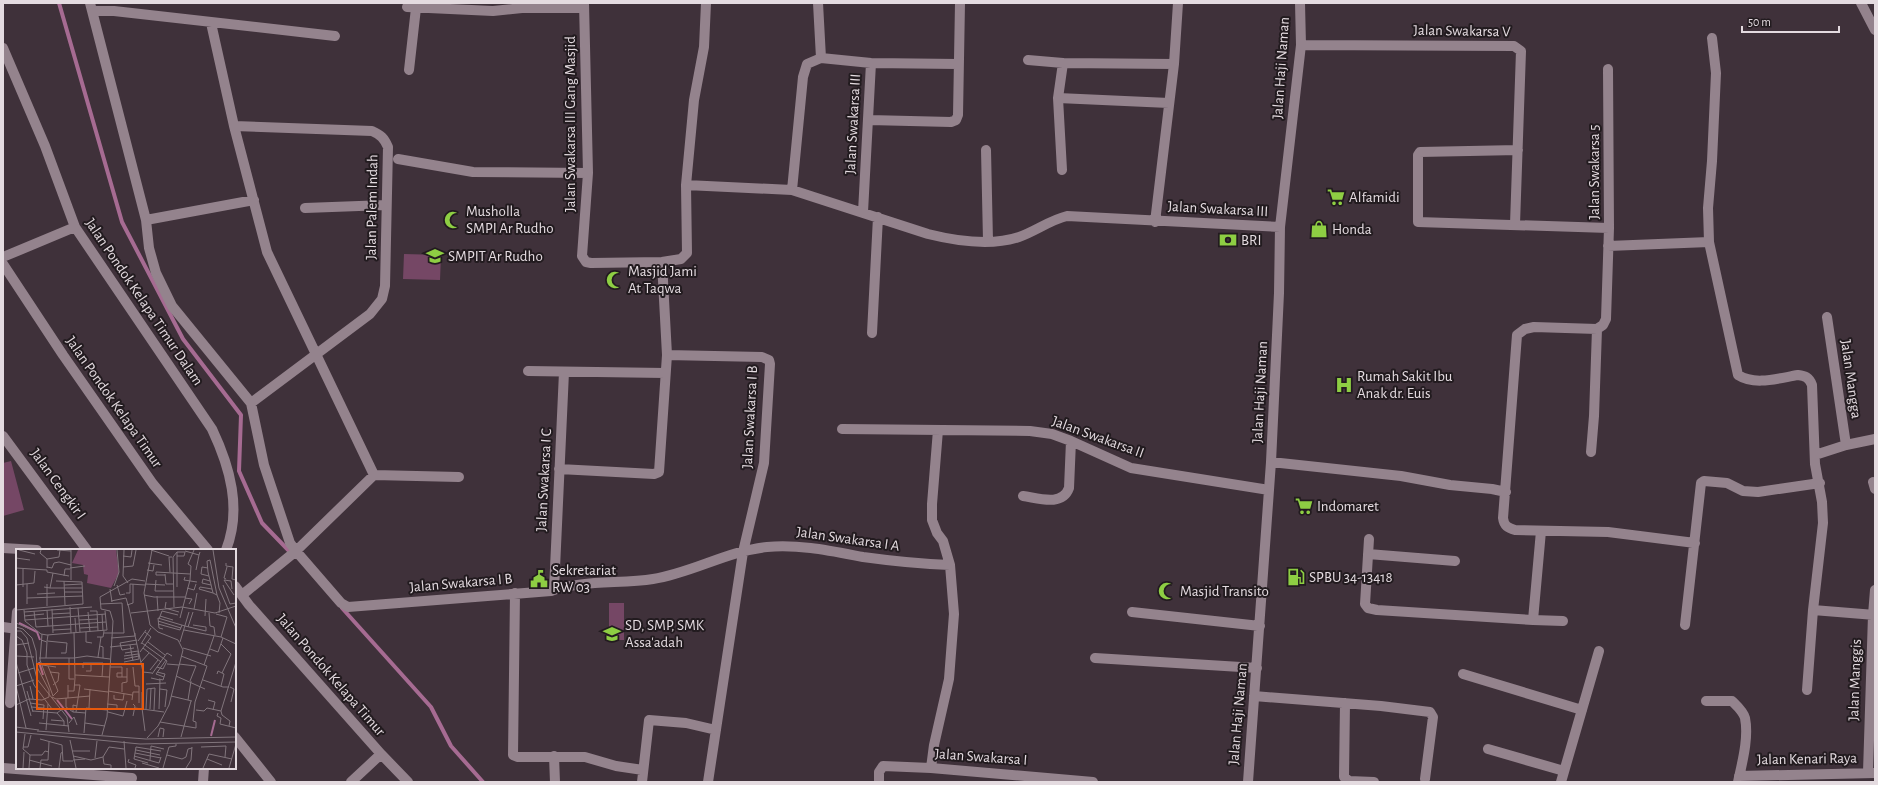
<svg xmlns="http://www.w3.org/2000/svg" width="1878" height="785" font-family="'Alegreya Sans',sans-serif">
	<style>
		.green { fill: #754765 }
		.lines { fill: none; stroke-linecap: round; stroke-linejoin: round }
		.stream { stroke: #a66b92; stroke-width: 4 }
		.minor { stroke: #94838d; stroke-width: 10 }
		.labels { text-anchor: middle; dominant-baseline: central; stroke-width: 4; stroke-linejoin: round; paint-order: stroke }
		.street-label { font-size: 15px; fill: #e4dbe0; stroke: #221b1f }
		.poi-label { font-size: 15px; fill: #e4dbe0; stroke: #221b1f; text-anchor: start }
		.inset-river { fill: none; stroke: #a66b92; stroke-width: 2 }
		.inset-road { fill: none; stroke: #81757c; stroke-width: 1 }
		.view { fill: #e8590c; fill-opacity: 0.15; stroke: #e8590c; stroke-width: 2 }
		.inset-edge { fill: none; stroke: #e4dbe0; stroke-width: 2 }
	</style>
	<rect width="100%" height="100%" fill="#3f313a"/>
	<path class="green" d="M404 254 441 255 440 280 403 279Z
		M11 461 24 510 3 516V463Z
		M609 603H624V640H609Z"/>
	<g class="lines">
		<path class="stream" d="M59 3 122 222 183 339 241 415 239 471 262 523 292 554
			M342 608 431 707 451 746 483 782"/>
		<path class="minor" d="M90 3 146 220 149 248 156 273 172 306 251 403 264 465 290 543 296 551 374 475 267 252 234 126 211 23
			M584 3 588 173 582 256 586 262 591 263 662 262 681 259 687 253 686 185 694 100 704 47 706 3
			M818 3 821 58
			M1861 3 1875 30
			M407 7 493 11 522 8H584
			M93 11H114L335 36
			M1712 38 1716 73 1712 161 1708 208 1709 242 1738 375C1755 386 1779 378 1798 375 1805 376 1809 377 1812 385L1815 464 1822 502 1823 523 1813 610 1807 690
			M1301 45 1514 46 1521 51 1515 224
			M3 48 45 146 75 227 212 429C230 467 242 509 226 550
			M1028 60 1063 63 1174 64
			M1608 69 1609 228 1606 319 1603 325 1597 329 1534 327 1525 329 1517 335 1503 518C1504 526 1508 528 1515 530L1608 532 1695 543
			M409 70 416 8
			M1058 98 1169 103
			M869 120 951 122 956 120 958 115 960 3
			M234 126 372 131C381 135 384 138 388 147L385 286 382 299 370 314 251 403
			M986 150 988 241
			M1518 150 1420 152 1418 155V222L1609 228
			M398 159 473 172 588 173
			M1062 170 1058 98 1063 63
			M686 185 792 190 928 234C956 241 992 246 1019 237 1036 231 1050 220 1067 216L1280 227
			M792 190 803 77 807 64 821 58 871 63 958 64
			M305 208 386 205
			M863 212 871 63
			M146 220 254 200
			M1155 222 1174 64 1178 3
			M1608 246 1709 242
			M3 257 75 227
			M3 264 63 355 153 484 208 550
			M1827 317 1846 445
			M872 333 878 217
			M667 355 762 357 769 360 770 364 764 463 743 552 708 782
			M528 371 665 373
			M842 429 1030 431 1052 434 1071 441 1131 468 1269 490
			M3 436 87 550
			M1591 452 1594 416 1597 329
			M1815 455 1846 445 1875 439
			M1271 462 1401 476 1450 485 1492 489 1506 492
			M559 469 654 474 659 472 667 355 662 262
			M374 475 459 477
			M1873 482 1875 489
			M1023 496C1038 498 1062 507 1069 488L1071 441
			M1369 539 1365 604 1368 608 1377 610 1533 620 1541 531
			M3 548 37 550
			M1368 554 1455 561
			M235 586 249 605 381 754 408 782
			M554 590 564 372
			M515 593 513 755 518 757H585L616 766 643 770
			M242 595 296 551 341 603 348 607 551 591C580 580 621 584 653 579 692 573 727 551 767 547 799 544 831 551 863 557 892 561 920 564 950 565
			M1813 610 1875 615
			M1132 612 1260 626
			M1533 620 1563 621
			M1685 625 1701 483 1704 481 1727 483 1743 491 1758 492 1820 483
			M3 627 17 629
			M1095 658 1257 668
			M1463 674 1582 710
			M1254 696 1381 706 1430 712 1433 717 1425 779
			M1706 701H1732C1737 706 1743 711 1745 718 1749 738 1742 763 1738 782
			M10 703 17 612
			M1345 703 1344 777 1349 781 1374 782
			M235 737 271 782
			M1488 749 1564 771
			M554 756 555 782
			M3 768 132 778
			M931 768 934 745 949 679 954 614 950 565 943 541 937 533 932 520V504L938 430
			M1868 772 1873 615 1875 590
			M1739 776 1875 773
			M203 782 204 768
			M351 782 381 754
			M642 782 649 720 686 723 716 730
			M879 782V772L883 766 931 768 1093 782
			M1248 782 1271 462 1279 293 1280 227 1301 45 1300 3
			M1561 782 1599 651"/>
	</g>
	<defs>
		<g id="supermarket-bare" transform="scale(1.38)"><path d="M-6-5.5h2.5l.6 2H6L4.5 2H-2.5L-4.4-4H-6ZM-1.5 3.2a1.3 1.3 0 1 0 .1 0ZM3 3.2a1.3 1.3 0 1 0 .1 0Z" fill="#8ece43" stroke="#221b1f" stroke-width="2.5" paint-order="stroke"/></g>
		<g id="mosque-bare" transform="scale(1.38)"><path d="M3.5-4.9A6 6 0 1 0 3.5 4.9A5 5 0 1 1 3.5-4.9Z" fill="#8ece43" stroke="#221b1f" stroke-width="2.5" paint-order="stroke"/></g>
		<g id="shop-bare" transform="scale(1.38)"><path d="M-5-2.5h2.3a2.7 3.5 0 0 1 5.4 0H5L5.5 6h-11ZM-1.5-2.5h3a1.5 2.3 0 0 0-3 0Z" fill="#8ece43" stroke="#221b1f" stroke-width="2.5" paint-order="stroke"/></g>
		<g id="bank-bare" transform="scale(1.38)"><path d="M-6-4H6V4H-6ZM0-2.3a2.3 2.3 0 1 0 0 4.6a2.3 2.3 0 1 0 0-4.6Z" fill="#8ece43" stroke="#221b1f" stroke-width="2.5" paint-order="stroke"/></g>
		<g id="school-bare" transform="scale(1.38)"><path d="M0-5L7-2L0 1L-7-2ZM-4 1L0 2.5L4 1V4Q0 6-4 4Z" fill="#8ece43" stroke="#221b1f" stroke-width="2.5" paint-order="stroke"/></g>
		<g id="hospital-bare" transform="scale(1.38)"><path d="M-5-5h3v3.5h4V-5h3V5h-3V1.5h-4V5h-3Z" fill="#8ece43" stroke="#221b1f" stroke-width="2.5" paint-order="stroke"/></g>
		<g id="fuel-bare" transform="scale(1.38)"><path d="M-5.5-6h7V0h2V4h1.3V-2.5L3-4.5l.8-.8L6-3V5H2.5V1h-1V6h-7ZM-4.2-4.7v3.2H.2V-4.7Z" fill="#8ece43" stroke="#221b1f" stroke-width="2.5" paint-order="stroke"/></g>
		<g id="civic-bare" transform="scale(1.38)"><path d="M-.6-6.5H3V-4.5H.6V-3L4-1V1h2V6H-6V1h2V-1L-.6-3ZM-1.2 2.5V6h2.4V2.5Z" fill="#8ece43" stroke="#221b1f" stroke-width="2.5" paint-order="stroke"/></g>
	</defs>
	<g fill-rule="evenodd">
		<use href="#supermarket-bare" x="1336" y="197"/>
		<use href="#mosque-bare" x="453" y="220"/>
		<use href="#shop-bare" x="1319" y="229"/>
		<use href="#bank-bare" x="1228" y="240"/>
		<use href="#school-bare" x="435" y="256"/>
		<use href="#mosque-bare" x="615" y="280"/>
		<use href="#hospital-bare" x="1344" y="385"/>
		<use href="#supermarket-bare" x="1304" y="506"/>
		<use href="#fuel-bare" x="1296" y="577"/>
		<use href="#civic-bare" x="539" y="579"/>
		<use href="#mosque-bare" x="1167" y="591"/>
		<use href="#school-bare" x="612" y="634"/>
	</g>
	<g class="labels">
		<g class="street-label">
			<text transform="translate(1462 31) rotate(1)">Jalan Swakarsa V</text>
			<text transform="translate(1281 68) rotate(-86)">Jalan Haji Naman</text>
			<text transform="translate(570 124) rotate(-90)">Jalan Swakarsa III Gang Masjid</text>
			<text transform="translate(853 124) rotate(-87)">Jalan Swakarsa III</text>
			<text transform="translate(1594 172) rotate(-90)">Jalan Swakarsa 5</text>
			<text transform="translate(372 207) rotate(-89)">Jalan Palem Indah</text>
			<text transform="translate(1218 209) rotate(3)">Jalan Swakarsa III</text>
			<text transform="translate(144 302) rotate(56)">Jalan Pondok Kelapa Timur Dalam</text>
			<text transform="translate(1851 379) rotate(82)">Jalan Mangga</text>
			<text transform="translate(1260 392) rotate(-87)">Jalan Haji Naman</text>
			<text transform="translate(114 402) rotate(55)">Jalan Pondok Kelapa Timur</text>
			<text transform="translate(750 417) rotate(-87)">Jalan Swakarsa I B</text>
			<text transform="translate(1098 437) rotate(20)">Jalan Swakarsa II</text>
			<text transform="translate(544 480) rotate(-87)">Jalan Swakarsa I C</text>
			<text transform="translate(58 484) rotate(54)">Jalan Cengkir I</text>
			<text transform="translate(848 539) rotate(8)">Jalan Swakarsa I A</text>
			<text transform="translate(461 583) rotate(-5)">Jalan Swakarsa I B</text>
			<text transform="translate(331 675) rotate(49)">Jalan Pondok Kelapa Timur</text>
			<text transform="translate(1855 680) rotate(-88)">Jalan Manggis</text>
			<text transform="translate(1238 714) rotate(-85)">Jalan Haji Naman</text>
			<text transform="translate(981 757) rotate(4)">Jalan Swakarsa I</text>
			<text transform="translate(1807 759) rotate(-1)">Jalan Kenari Raya</text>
		</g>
		<g class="poi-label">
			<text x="1349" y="197">Alfamidi</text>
			<text x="466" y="211">Musholla<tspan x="466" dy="17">SMPI Ar Rudho</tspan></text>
			<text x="1332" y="229">Honda</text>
			<text x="1241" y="240">BRI</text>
			<text x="448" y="256">SMPIT Ar Rudho</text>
			<text x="628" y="271">Masjid Jami<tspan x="628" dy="17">At Taqwa</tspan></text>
			<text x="1357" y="376">Rumah Sakit Ibu<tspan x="1357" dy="17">Anak dr. Euis</tspan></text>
			<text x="1317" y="506">Indomaret</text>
			<text x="552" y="570">Sekretariat<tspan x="552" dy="17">RW 03</tspan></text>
			<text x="1309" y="577">SPBU 34-13418</text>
			<text x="1180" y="591">Masjid Transito</text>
			<text x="625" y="625">SD, SMP, SMK<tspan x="625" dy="17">Assa'adah</tspan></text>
		</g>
	</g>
	<g transform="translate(16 549)">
		<rect width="220" height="220" fill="#3f313a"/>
		<path d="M62 1H100L103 24 95 39 71 34 72 26 68 25 67 16 56 14Z" fill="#754765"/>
		<path class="inset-river" d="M3 74 21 83 24 91M23 113 27 126M41 151 56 170M195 187 199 171"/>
		<path class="inset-road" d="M3 1 19 5M25 1 24 4 31 10V19M41 1 55 2M108 1 107 27 112 34M135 1 153 7M197 1 203 39 220 79M169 2 183 6 184 3M107 7 115 8 116 1M157 8 158 58M157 8 161 3H169L168 7H161M0 9 14 11M31 10 43 8 44 1M194 11 191 12 192 23 197 44 201 46 204 54 203 64M194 11 201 46M132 14 146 16M210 14V17L217 18 216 30 220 31M31 18 36 19 38 14 43 13 55 16M107 18 117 17 120 1M0 19 31 21M54 19 69 17M192 19 186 18 185 25 193 27M7 20V38M31 21V23L53 27M131 21 137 22 138 16M180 21 183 6M154 23 153 8H156M149 25 150 35H157M149 26H140V23L174 25M48 27 49 20H54M169 28 168 31 181 33M210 30 208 29 211 18M55 31V1M140 31 139 42H157M48 32 49 56M194 32 187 30 186 34 195 36M11 35V55M129 35 149 36M0 36 18 34 19 22M48 36 66 35M101 36 104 46 109 45M207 36 214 55 220 54M98 37 103 23 101 1M28 38 34 39 37 24M161 38V3M34 39H66M171 39 178 41 180 35M94 40 96 53M196 40 184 38 183 40 197 44M216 40 215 32 208 31 218 46M48 43H66M110 44H114V35L129 36M21 45 39 44M128 46 138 48H169M141 47 142 62M11 49 67 47M169 49 176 50 173 55M95 52 110 49 112 56M150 53 149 59 163 63M84 55 106 54 108 84H88M112 55 127 123 136 124M111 56 117 54V35M31 57V35M54 58 55 84M62 59 64 83M36 60 37 84M178 60 181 44M0 61 67 55 66 33 40 32M8 61 9 72 25 85 31 86 91 81 89 62M31 61 32 77M18 62 20 78 90 73M74 62H81L82 82M8 63 76 58M72 63 74 83M115 64 166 58 199 64 220 57M193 64 194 77M36 65 54 64M86 65 87 82M8 67 28 65M144 67 157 71M189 67 190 50M59 69 60 83M164 69 174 31 175 17 172 15 178 1M143 70 146 62 162 66M9 71 90 65M63 71 82 70M142 72 165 79M0 74 14 80M142 75 164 81 166 76M177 76 190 78V82M169 77 190 82M194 77 198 78 199 86M0 78 7 80 16 89 20 102 21 118 33 141V148M172 78 177 63M64 79 82 78M147 80 143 79 142 69 169 77M37 81 55 80M168 81 205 88 211 68 200 65M0 82H5L11 89 21 130 51 168 53 183M70 83V93L76 94M26 85 24 111 37 147 42 142 32 117M32 86 31 92 51 94 50 104H45M0 87 6 91 11 104V116L18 136 36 160M81 88H87L88 82M205 88 220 95M95 89 119 87V84M25 91 31 93 30 109M122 92 130 81M132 93 149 106M164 93 173 63M126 94 151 112 147 120 141 118M125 95 135 79M205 95 215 105 206 124M0 96 13 94M114 96 117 112M84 97 87 98V109M94 98 121 95M105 98 104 94 121 91M105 98 106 101 118 99M127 99 145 113M167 99 195 107M194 100 202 103 207 89M124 103 135 88 129 83M0 107 18 108M108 107 122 105M82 108 85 88M23 109H58L71 107 94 110M53 109V130H58M108 110 123 107M0 113 15 167M108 113 123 110 122 102 109 104M125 113 133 104M151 115 163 116M163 115 180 117 174 132M26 116 40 118M188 116 198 87M94 118H106V128M117 118 119 137H123V154M67 119V114H87L86 128M134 121 142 111M70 122H75V114M34 123 43 124 42 132 37 136M141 123 149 125 147 131 143 130M2 124 18 119M106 124H101V128H111M136 125 151 104 156 107M201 125 202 122 208 125 205 137M59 126 93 128M160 127 189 140M148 128 140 125 150 111M135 129 144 131 143 160M187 131 207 138H213M130 135 150 134M58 136H64L60 163M0 137 10 179M0 137 18 131M14 137 17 150M214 138 218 140 215 153M68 140 92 143M144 140 151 141 149 158M11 142 17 163M52 142H58L59 129 58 83M92 142 116 146M106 143V134L111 133V119M98 146V150L107 151 108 145M155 147 176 152M36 148 40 150 74 147M50 149V158L57 163M52 149V136M116 151 117 143H123M172 151 175 132M192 151 199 153 197 161M14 154 28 156M91 155 101 156V159M117 155 119 157 117 167M0 156 13 150 26 151 33 148M61 157 57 156V163L70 164M15 158 28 159M73 159 74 140M119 159 148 163M126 159 129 182M126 159V143M130 160 131 140 139 139 138 161M134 160 135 139M180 161 188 162 191 159 205 162M17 162 41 164 45 161M92 163 107 167 111 152M41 164 48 172V177M202 164 201 167 205 169 204 175 220 179M27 170 28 156M35 171 48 172M144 173 180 179V173L177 172 179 153 191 117 165 107M23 174 53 177M53 174 58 168 61 176M69 174 89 177M213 177 214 172 206 166 205 162 220 113M0 178 23 181M30 181 32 155M21 182 130 190 220 188M0 183 124 195 220 193M68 184 70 159 91 161M9 185 7 200 14 206 13 219M86 186 91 168 97 72 94 62 85 60 84 48 116 30 129 32M142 188 144 179 148 180 147 188M165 188 175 152M131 189 142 177 153 156 167 101 162 91 142 83 134 76 128 44 136 1M24 190 46 196 47 212H57M54 191 60 219M108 192 110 219M7 198H12L15 186M185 198 210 197 209 208M120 201 144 206M56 202H74M119 204 145 209M14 206H26L29 202 33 203M151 206 166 210 170 208 172 200 176 199M57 207 75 211 87 208M118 207 143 214 145 208M87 208 93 198 108 200M87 208 88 215 95 216V219M79 209 81 192M113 210 112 213 120 216 119 219M191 210 206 216M13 211 36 217M57 211 69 210M134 211 135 197 148 200M126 214 143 219M132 214 118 210 120 198 145 202M7 219 8 203M24 219 25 211H32L33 193M43 219 45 204 47 203M147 219 153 198 160 197V195M170 219 175 211 176 198M187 219 193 205 216 210M213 219 220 195"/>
		<path class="view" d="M21 115H127V160H21Z"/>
		<rect width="220" height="220" class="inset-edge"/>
	</g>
	<rect width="1878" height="785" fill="none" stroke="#e4dbe0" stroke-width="8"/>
	<path d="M1742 26v6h97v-6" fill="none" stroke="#e4dbe0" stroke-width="2"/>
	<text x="1748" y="26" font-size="12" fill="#e4dbe0" stroke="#221b1f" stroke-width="3" paint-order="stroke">50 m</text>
</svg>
